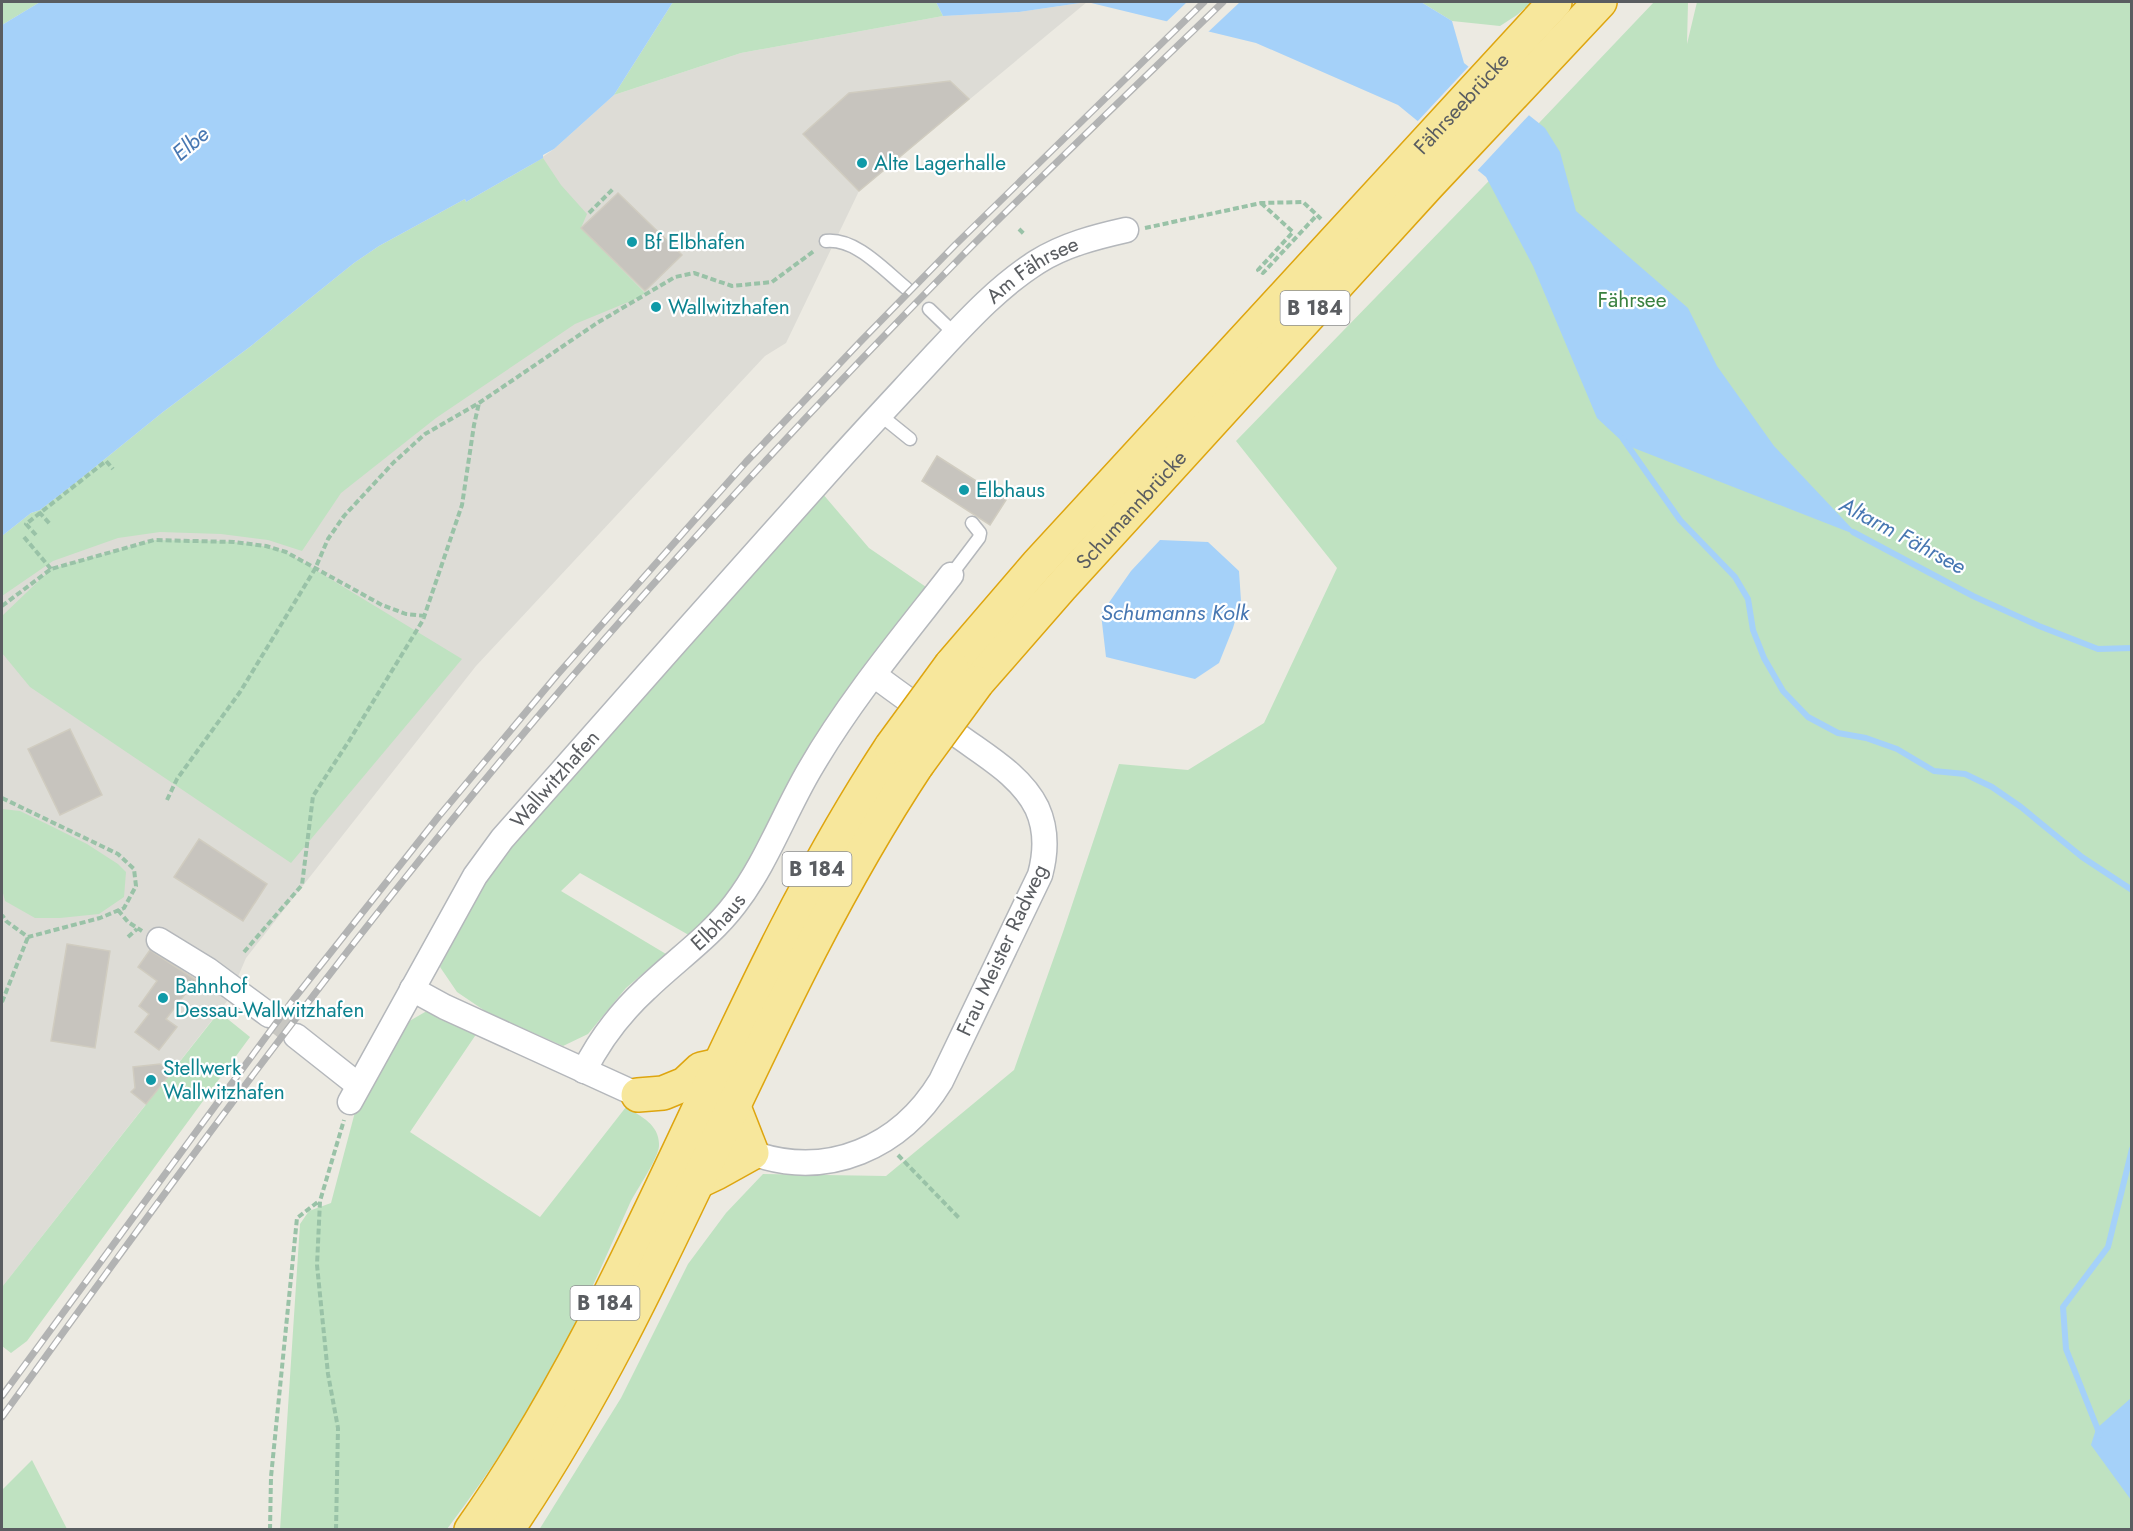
<svg xmlns="http://www.w3.org/2000/svg" width="2133" height="1531" font-family="Jost,sans-serif">
	<style>
		.industrial { fill: #dddcd6 }
		.green { fill: #bfe2c1 }
		.water { fill: #a5d1f9 }
		.pier { fill: #eceae2 }
		.lines { fill: none; stroke-linecap: round; stroke-linejoin: round }
		.stream { stroke: #a5d1f9; stroke-width: 6 }
		.building { fill: #c7c4be; stroke: #d0ccc0; stroke-width: 1.5 }
		.minor-tunnel { stroke: #c8c7c2; stroke-width: 24; stroke-dasharray: 24 12; stroke-linecap: butt }
		.service-casing { stroke: #b4b7bb; stroke-width: 15 }
		.minor-casing { stroke: #b4b7bb; stroke-width: 27 }
		.trunk-casing { stroke: #dea50f; stroke-width: 36 }
		.path { stroke: #99c2a7; stroke-width: 4; stroke-dasharray: 6 3; stroke-linecap: butt }
		.service { stroke: #fff; stroke-width: 12 }
		.minor { stroke: #fff; stroke-width: 24 }
		.trunk { stroke: #f7e79c; stroke-width: 33 }
		.rail-casing { stroke: #b2b3b3; stroke-width: 7 }
		.rail { stroke: #fff; stroke-width: 4.5; stroke-dasharray: 14; stroke-linecap: butt }
		.trunk-bridge-casing { stroke: #dea50f; stroke-width: 36; stroke-linecap: butt }
		.trunk-bridge { stroke: #f7e79c; stroke-width: 33 }
		.culture-dot { fill: #0f9aa8; stroke: #fff; stroke-width: 2 }
		.labels { text-anchor: middle; dominant-baseline: central; stroke-width: 4.5; stroke-linejoin: round; paint-order: stroke }
		.shield { fill: #fff; stroke: #8c8e90; stroke-width: 1.5 }
		.shield-label { font-size: 20px; font-weight: bold; fill: #5a5d61 }
		.street-label { font-size: 21px; fill: #5a5d61; stroke: #fff }
		.culture-label { font-size: 21px; fill: #0d838f; stroke: #fff; text-anchor: start }
		.park-label { font-size: 21px; fill: #3a8140; stroke: #fff }
		.water-label { font-size: 22px; font-style: italic; fill: #4777b2; stroke: #fff }
	</style>
	<rect width="100%" height="100%" fill="#eceae2"/>
	<path class="industrial" d="M1087 2 859 191 786 343 765 356 476 666 246 958 228 1000 2 1287V536L554 149 614 95 741 53 943 16 1019 12Z"/>
	<path class="green" d="M2 2H40L2 25Z
		M673 2H936L943 16 741 53 614 95Z
		M1421 2H1532L1517 15 1500 26 1452 21Z
		M1654 2H1688L1687 44 1697 2H2131V1529L539 1530 621 1398 688 1264 726 1213 763 1174 886 1176 1014 1070 1063 932 1119 764 1188 770 1264 723 1337 568 1236 441 1518 151 1539 123Z
		M543 158 561 185 587 214 581 228 645 293 638 298 575 324 436 418 341 493 302 551 268 540 221 534 160 532 118 538 53 561 2 596V536L31 513 40 510 74 484 163 412 251 346 354 263 379 246 465 199 466 202Z
		M822 493 869 548 929 589 872 655 822 726 774 812 727 902 694 938 580 873 561 891 666 954 626 988 588 1034 563 1046 488 1013 457 992 440 967 483 884 506 849Z
		M154 540C198 541 243 538 286 552L462 659 291 863 30 687 2 653V616L51 569Z
		M2 809 20 811 51 826 87 844 118 864 126 872 124 897 99 914 60 918H35L5 901 2 889Z
		M432 1008 477 1033 410 1132 540 1217 626 1107C642 1117 660 1125 659 1146 659 1157 636 1191 630 1203 612 1243 594 1284 575 1324 540 1396 495 1466 447 1529L280 1530 300 1224 309 1211 331 1203 355 1112 406 1023Z
		M219 1012 250 1037 27 1341 11 1353 2 1346V1287Z
		M32 1460 67 1529H2V1490Z"/>
	<path class="water" d="M40 2H673L614 95 554 149 543 155V158L466 202 465 199 379 246 354 263 251 346 163 412 74 484 40 510 31 513 2 536V25Z
		M936 2H1421L1452 21 1464 63 1545 128 1560 152 1576 211 1688 308 1717 366 1774 446 1859 536 1626 445 1597 418 1533 266 1486 177 1398 105 1256 43 1087 2 1019 12 943 16Z
		M1160 540 1208 542 1239 571 1241 601 1233 628 1219 663 1195 679 1106 657 1101 614 1131 571Z
		M2131 1398V1500L2091 1445 2096 1429Z"/>
	<path class="pier" d="M1187 2H1240L1206 34 1164 24Z
		M1471 64 1531 113 1476 172 1416 123Z"/>
	<g class="lines">
		<path class="stream" d="M1623 439 1680 520 1735 577 1748 599 1753 630 1764 658 1783 691 1808 717 1838 733 1866 738 1897 749 1934 771 1965 774 1992 787 2021 807 2082 857 2132 890
			M1853 532 1973 596 2039 626 2098 649 2132 648
			M2100 1435 2066 1349 2063 1307 2108 1247 2132 1149"/>
	</g>
	<path class="building" d="M950 81 969 99 859 191 803 134 849 93Z
		M618 193 682 255 645 291 581 228Z
		M937 456 1006 500 990 525 922 481Z
		M70 729 102 795 60 815 28 749Z
		M199 839 267 884 243 921 174 877Z
		M67 944 110 951 95 1048 51 1041Z
		M150 950 196 980 166 1019 177 1027 159 1050 135 1032 149 1014 139 1006 157 981 138 967Z
		M160 1064 171 1073 146 1104 131 1092 135 1088 133 1067Z"/>
	<g class="lines">
		<path class="minor-tunnel" d="M269 1015 296 1036"/>
		<g class="service-casing">
			<path id="service" d="M826 241C856 238 884 270 906 288
				M929 309 955 334
				M879 414 910 439
				M951 575 979 538 980 533 972 523"/>
		</g>
		<g class="minor-casing">
			<g id="minor">
				<path d="M159 940 208 970 269 1015"/>
				<path d="M412 989 445 1007 638 1095"/>
				<path d="M296 1036 358 1085"/>
				<path id="s1" d="M584 1071C600 1039 620 1013 646 989 676 960 710 937 735 904 766 864 784 813 810 769 850 700 902 638 951 575"/>
				<path id="s2" d="M350 1102 475 876 502 839C612 714 722 590 833 466 867 428 902 391 937 353 967 321 999 286 1037 262 1064 245 1095 237 1126 230"/>
				<path d="M752 1153C828 1180 901 1147 941 1081L1040 875C1046 853 1047 830 1037 808 1021 775 984 755 956 734 929 715 901 695 874 675"/>
			</g>
		</g>
		<g class="trunk-casing">
			<g id="trunk">
				<path id="s3" d="M951 665 1037 565 1555 2"/>
				<path id="s4" d="M977 683 1061 587 1428 185 1600 2"/>
				<path d="M638 1095 663 1093 685 1084 701 1069 719 1065"/>
				<path d="M697 1182 716 1173 752 1153 734 1107"/>
				<path d="M471 1530C643 1287 727 995 891 747"/>
				<path d="M507 1530C671 1290 757 1007 917 765"/>
			</g>
		</g>
		<path class="path" d="M1261 203 1293 232 1258 270 1263 273 1317 215 1321 219
			M589 213 614 188
			M1145 228 1261 203 1303 202 1317 215
			M1019 229 1025 235
			M39 512 51 525
			M36 535 26 524 106 461 113 469
			M24 537 51 569
			M2 606 51 569 154 540 234 542 266 546 286 552 382 605 406 614 425 616
			M2 798 118 854 134 869 136 886 124 908 100 918 28 937 6 921 2 915
			M167 800 177 779 240 692 315 569 328 539 344 516 394 462 425 434 479 403 597 323 675 277 694 273 732 286 772 282 814 251
			M118 910 128 922 142 931
			M128 937 137 929
			M244 952 302 885 313 796 349 741 423 620 462 505 474 425 479 403
			M2 1002 28 937
			M898 1155 960 1219
			M270 1530 271 1477 297 1218 319 1201
			M336 1530 338 1428 328 1374 317 1265 320 1201 344 1120"/>
		<use href="#service" class="service"/>
		<use href="#minor" class="minor"/>
		<use href="#trunk" class="trunk"/>
		<g class="rail-casing">
			<path id="rail" d="M2 1396 293 1000 439 816 557 675 746 462 860 342 955 245 1204 2
				M2 1417C184 1165 367 914 570 679 695 534 826 394 960 258 1046 171 1135 87 1223 2"/>
		</g>
		<use href="#rail" class="rail"/>
		<g class="trunk-bridge-casing">
			<path id="trunk-bridge" d="M891 747 951 665
				M917 765 977 683"/>
		</g>
		<use href="#trunk-bridge" class="trunk-bridge"/>
	</g>
	<g class="culture-dot">
		<circle cx="862" cy="163" r="6"/>
		<circle cx="632" cy="242" r="6"/>
		<circle cx="656" cy="307" r="6"/>
		<circle cx="964" cy="490" r="6"/>
		<circle cx="163" cy="998" r="6"/>
		<circle cx="151" cy="1080" r="6"/>
	</g>
	<g class="labels">
		<g class="shield">
			<rect x="1280.5" y="291" width="69" height="34" rx="4.5"/>
			<rect x="782.5" y="852" width="69" height="34" rx="4.5"/>
			<rect x="570.5" y="1286" width="69" height="34" rx="4.5"/>
		</g>
		<g class="shield-label">
			<text x="1315" y="308">B 184</text>
			<text x="817" y="869">B 184</text>
			<text x="605" y="1303">B 184</text>
		</g>
		<g class="street-label">
			<text stroke="none"><textPath href="#s3" startOffset="759">Fährseebrücke</textPath></text>
			<text stroke="none"><textPath href="#s2" startOffset="1084">Am Fährsee</textPath></text>
			<text stroke="none"><textPath href="#s4" startOffset="232">Schumannbrücke</textPath></text>
			<text stroke="none"><textPath href="#s2" startOffset="384">Wallwitzhafen</textPath></text>
			<text stroke="none"><textPath href="#s1" startOffset="202">Elbhaus</textPath></text>
			<text transform="translate(1002 950) rotate(-65)">Frau Meister Radweg</text>
		</g>
		<g class="culture-label">
			<text x="874" y="163">Alte Lagerhalle</text>
			<text x="644" y="242">Bf Elbhafen</text>
			<text x="668" y="307">Wallwitzhafen</text>
			<text x="976" y="490">Elbhaus</text>
			<text x="175" y="986">Bahnhof<tspan x="175" dy="24">Dessau-Wallwitzhafen</tspan></text>
			<text x="163" y="1068">Stellwerk<tspan x="163" dy="24">Wallwitzhafen</tspan></text>
		</g>
		<g class="park-label">
			<text x="1632" y="300">Fährsee</text>
		</g>
		<g class="water-label">
			<text transform="translate(190 143) rotate(-40)">Elbe</text>
			<text transform="translate(1903 535) rotate(28)">Altarm Fährsee</text>
			<text x="1175" y="612">Schumanns Kolk</text>
		</g>
	</g>
	<rect width="2133" height="1531" fill="none" stroke="#5a5d61" stroke-width="6"/>
</svg>
